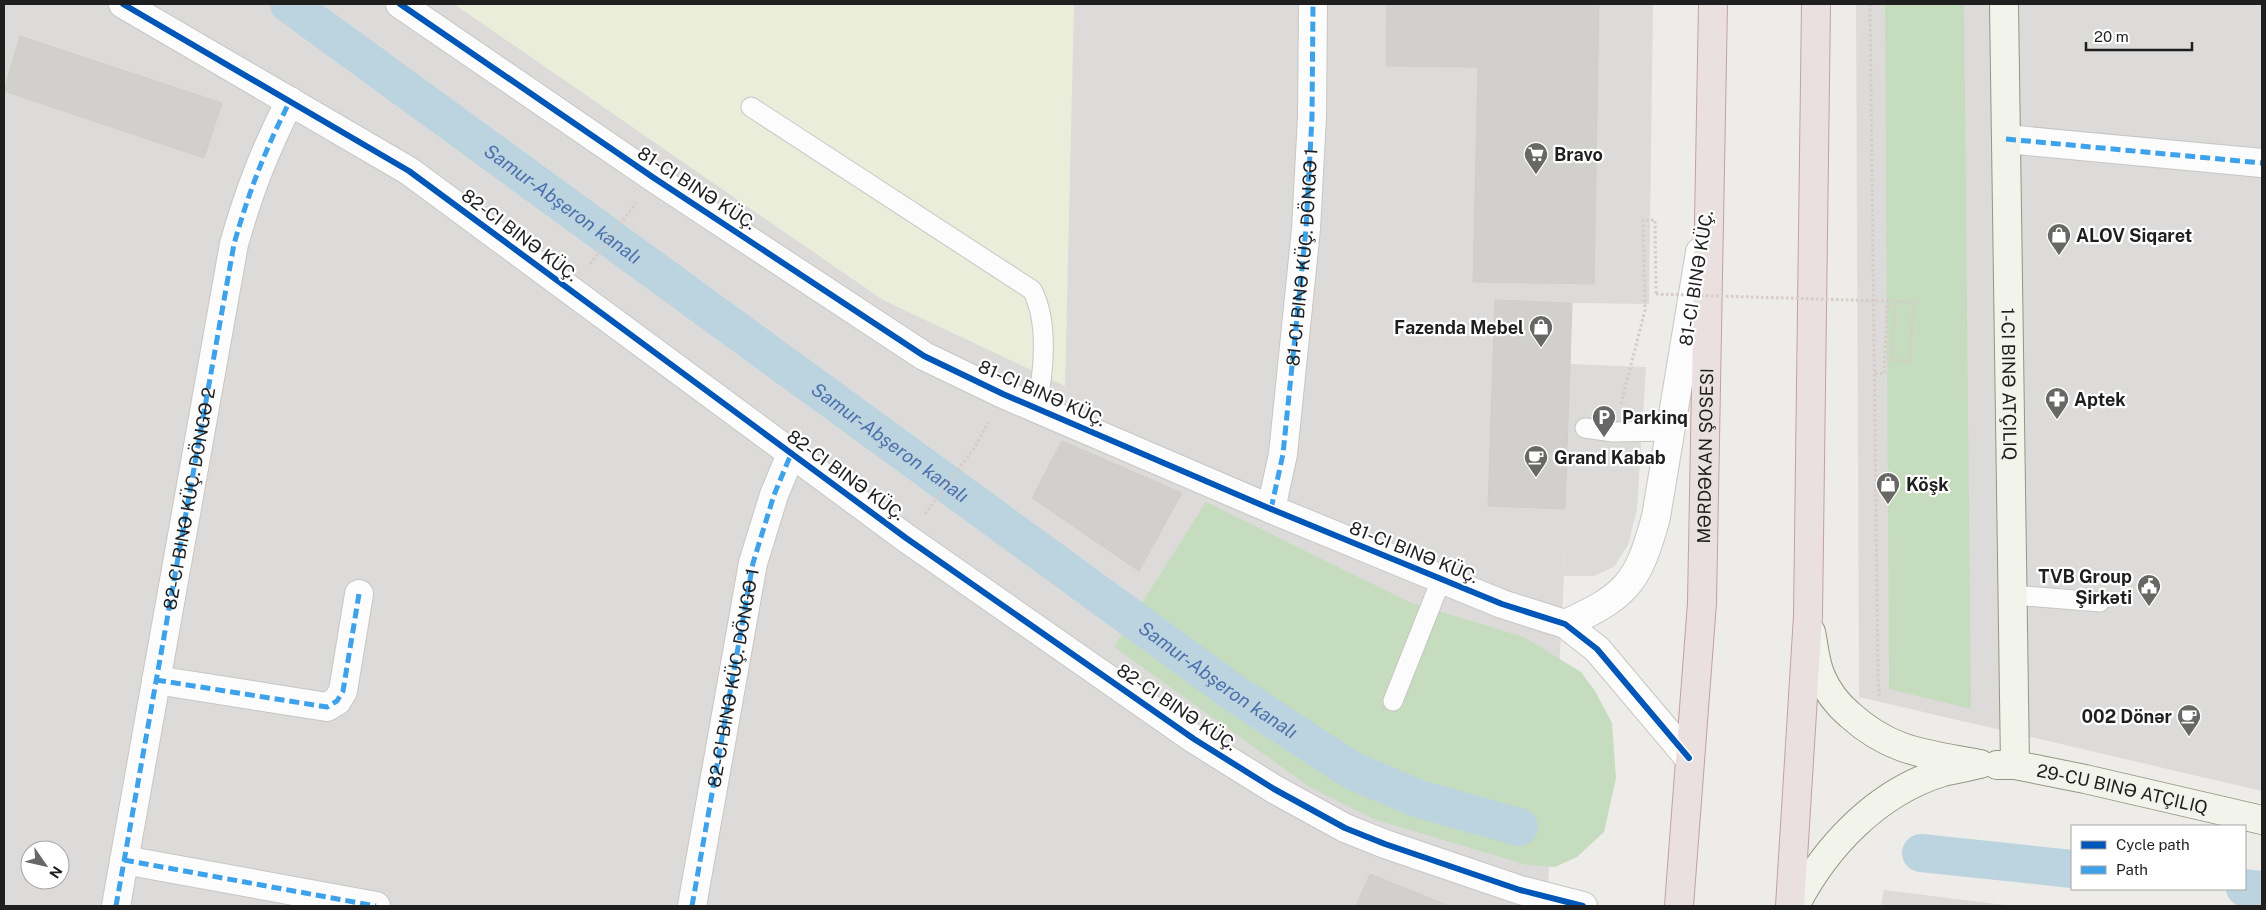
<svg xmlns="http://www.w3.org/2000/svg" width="2266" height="910" font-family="'Public Sans',sans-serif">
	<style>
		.residential { fill: #dddbd9; fill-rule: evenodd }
		.religious { fill: #dcdbd9 }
		.farmland { fill: #ebeddb }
		.forest { fill: #c5dcbe }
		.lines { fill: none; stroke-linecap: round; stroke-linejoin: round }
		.canal { stroke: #bcd4e0; stroke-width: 38 }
		.building { fill: #d2d0cd; stroke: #d1cec9 }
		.lane-casing { stroke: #c6c6c4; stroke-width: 21 }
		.street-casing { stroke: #c6c6c4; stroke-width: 30 }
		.secondary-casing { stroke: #939780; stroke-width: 30 }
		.highway-casing { stroke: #c2a0a5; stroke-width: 30 }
		.path { stroke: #d7cbc8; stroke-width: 3; stroke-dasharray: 2.5 2.5; stroke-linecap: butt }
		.lane { stroke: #fcfcfc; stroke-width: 19 }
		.street { stroke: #fcfcfc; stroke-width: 28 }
		.secondary { stroke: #f2f3eb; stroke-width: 28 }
		.highway { stroke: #ebe0e0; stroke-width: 28 }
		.path-bridge { stroke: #d7cbc8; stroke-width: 3; stroke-dasharray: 2.5 2.5; stroke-linecap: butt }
		.quiet { stroke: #3da2ea; stroke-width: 5; stroke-dasharray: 10 5; stroke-linecap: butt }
		.cycleway-casing { stroke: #fff; stroke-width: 9 }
		.cycleway { stroke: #0057b8; stroke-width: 6 }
		.labels { text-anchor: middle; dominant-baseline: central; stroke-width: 4.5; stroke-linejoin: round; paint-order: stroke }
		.poi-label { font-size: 18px; font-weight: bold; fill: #1f1f1f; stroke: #fff; text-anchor: start }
		.street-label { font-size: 18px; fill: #1f1f1f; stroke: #fff }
		.water-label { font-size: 19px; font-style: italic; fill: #4d71ad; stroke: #fff }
	</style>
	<rect width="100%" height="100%" fill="#eeece8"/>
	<path class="residential" d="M4 4H1653L1649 304 1572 303 1564 576 1547 906H4ZM30 850H60V880H30Z
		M1856 4H2262V791L1859 697Z"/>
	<path class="religious" d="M1570 364 1646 367 1637 509 1628 545 1614 567 1594 576H1564Z
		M1884 890 2013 906H1881Z"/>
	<path class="farmland" d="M454 4H1074L1065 386 883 300Z"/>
	<path class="forest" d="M1885 4H1964L1971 709 1889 689Z
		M1206 502 1409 602 1524 637 1581 672 1595 691 1612 723 1616 778 1604 832 1577 857 1555 867 1527 865 1376 820 1311 788 1114 647Z"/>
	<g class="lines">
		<g class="canal">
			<path id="s1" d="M289 4 1237 695 1351 770 1419 799 1519 827"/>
			<path d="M1921 853 2072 869"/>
			<path d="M2245 888 2262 890"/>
		</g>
	</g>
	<path class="building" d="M1387 4H1599L1594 284 1473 282 1478 67 1386 66Z
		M20 36 222 103 204 158 4 91Z
		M1495 300 1572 303 1565 509 1488 506Z
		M1062 441 1182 493 1139 571 1032 498Z
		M1370 874 1449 906H1356Z"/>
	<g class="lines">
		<g class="lane-casing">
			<path id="lane" d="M751 107 1032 290C1049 321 1044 374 1036 408
				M1585 428 1613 432 1670 431
				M2012 595 2100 602
				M1393 701 1441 580"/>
		</g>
		<g class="street-casing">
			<g id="street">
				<path d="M123 4 409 171 906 538 1194 739 1274 789 1345 828 1385 844 1520 890 1583 906"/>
				<path d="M400 4 654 178 924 356 1003 394 1271 509 1502 604 1565 624 1597 649 1689 758"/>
				<path d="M2006 139 2262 163"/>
				<path id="s2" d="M1271 509 1283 454 1306 229 1312 117 1313 4"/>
				<path d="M1565 624C1627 596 1638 583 1656 517L1700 252"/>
				<path d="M156 680 327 707 337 701 343 691 359 594"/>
				<path d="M124 860 376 906"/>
				<path d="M116 906 234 244C249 191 265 150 290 101"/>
				<path id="s3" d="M692 906 753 563 774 495 791 454"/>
			</g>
		</g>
		<g class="secondary-casing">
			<g id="secondary">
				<path id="s4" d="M2004 4 2015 765"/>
				<path id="s5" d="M1997 765H2015L2085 779 2262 820"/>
				<path d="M1795 906C1825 847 1877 792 1943 772 1955 769 1968 767 1980 764 1928 754 1892 753 1850 715 1837 704 1828 693 1821 676 1815 663 1814 646 1811 632"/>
			</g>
		</g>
		<g class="highway-casing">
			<g id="highway">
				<path id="s6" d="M1679 906 1702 603 1713 4"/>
				<path d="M1790 906 1808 616 1816 4"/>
			</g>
		</g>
		<path class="path" d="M1870 4 1878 680 1880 698
			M590 264 636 203
			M1875 373 1884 374 1887 305H1895L1891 359 1909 362 1914 302
			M1621 404 1645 310 1643 220H1655L1656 294
			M925 514 975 447 988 422"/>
		<use href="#lane" class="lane"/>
		<use href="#street" class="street"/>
		<use href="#secondary" class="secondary"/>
		<use href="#highway" class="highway"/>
		<path class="path-bridge" d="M1656 294 1914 302"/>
		<g class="quiet">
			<path d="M2006 139 2262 163"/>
			<path d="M1271 509 1283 454 1306 229 1312 117 1313 4"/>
			<path d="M156 680 327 707 337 701 343 691 359 594"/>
			<path d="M124 860 376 906"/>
			<path id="s7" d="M116 906 234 244C249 191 265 150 290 101"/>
			<path d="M692 906 753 563 774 495 791 454"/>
		</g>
		<g class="cycleway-casing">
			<path id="cycleway" d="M123 4 409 171 906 538 1194 739 1274 789 1345 828 1385 844 1520 890 1583 906
				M400 4 654 178 924 356 1003 394 1271 509 1502 604 1565 624 1597 649 1689 758"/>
		</g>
		<use href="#cycleway" class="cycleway"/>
	</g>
	<defs>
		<g id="supermarket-pin" transform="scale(1.25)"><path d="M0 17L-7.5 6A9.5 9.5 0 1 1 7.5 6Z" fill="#676765" stroke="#fff"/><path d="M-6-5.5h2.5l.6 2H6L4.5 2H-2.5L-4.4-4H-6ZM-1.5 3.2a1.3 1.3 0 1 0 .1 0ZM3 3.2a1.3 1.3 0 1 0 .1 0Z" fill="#fff"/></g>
		<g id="shop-pin" transform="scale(1.25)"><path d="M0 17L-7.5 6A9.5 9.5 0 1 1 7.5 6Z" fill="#676765" stroke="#fff"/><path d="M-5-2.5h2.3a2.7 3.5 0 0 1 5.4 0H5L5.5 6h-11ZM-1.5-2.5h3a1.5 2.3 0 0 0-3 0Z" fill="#fff"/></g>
		<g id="pharmacy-pin" transform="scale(1.25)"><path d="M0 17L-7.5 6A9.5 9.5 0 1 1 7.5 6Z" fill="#676765" stroke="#fff"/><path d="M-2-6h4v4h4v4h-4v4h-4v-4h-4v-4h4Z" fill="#fff"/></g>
		<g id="parking-pin" transform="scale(1.25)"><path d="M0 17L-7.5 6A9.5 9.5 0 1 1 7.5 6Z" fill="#676765" stroke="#fff"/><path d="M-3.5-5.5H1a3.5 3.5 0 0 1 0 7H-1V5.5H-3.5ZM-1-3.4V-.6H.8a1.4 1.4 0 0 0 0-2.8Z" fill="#fff"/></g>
		<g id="cafe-pin" transform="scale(1.25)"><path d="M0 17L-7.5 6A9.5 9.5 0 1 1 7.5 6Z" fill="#676765" stroke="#fff"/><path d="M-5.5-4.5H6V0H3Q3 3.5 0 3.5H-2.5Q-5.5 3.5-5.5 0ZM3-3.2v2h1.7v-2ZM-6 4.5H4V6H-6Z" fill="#fff"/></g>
		<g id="civic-pin" transform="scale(1.25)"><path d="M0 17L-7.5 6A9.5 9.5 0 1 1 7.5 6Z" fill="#676765" stroke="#fff"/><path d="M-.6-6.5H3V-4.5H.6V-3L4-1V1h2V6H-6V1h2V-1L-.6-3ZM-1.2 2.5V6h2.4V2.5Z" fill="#fff"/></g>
	</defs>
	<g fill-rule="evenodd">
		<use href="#supermarket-pin" x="1536" y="154"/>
		<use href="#shop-pin" x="2059" y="235"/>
		<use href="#shop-pin" x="1541" y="327"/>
		<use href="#pharmacy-pin" x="2057" y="399"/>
		<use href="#parking-pin" x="1604" y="417"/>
		<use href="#cafe-pin" x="1536" y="457"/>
		<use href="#shop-pin" x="1888" y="484"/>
		<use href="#civic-pin" x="2149" y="586"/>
		<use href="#cafe-pin" x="2189" y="716"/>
	</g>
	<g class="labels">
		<g class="poi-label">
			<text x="1554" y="154">Bravo</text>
			<text x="2076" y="235">ALOV Siqaret</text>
			<text x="1524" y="327" text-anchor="end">Fazenda Mebel</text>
			<text x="2074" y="399">Aptek</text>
			<text x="1622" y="417">Parkinq</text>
			<text x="1554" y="457">Grand Kabab</text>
			<text x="1906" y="484">Köşk</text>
			<text x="2132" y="576" text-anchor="end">TVB Group<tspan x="2132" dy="21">Şirkəti</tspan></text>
			<text x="2172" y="716" text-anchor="end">002 Dönər</text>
		</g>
		<g class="street-label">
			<text transform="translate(697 188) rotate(33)">81-CI BINƏ KÜÇ.</text>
			<text transform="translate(520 235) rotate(37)">82-CI BINƏ KÜÇ.</text>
			<text stroke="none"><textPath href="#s2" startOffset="254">81-CI BINƏ KÜÇ. DÖNGƏ 1</textPath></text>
			<text transform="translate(1696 278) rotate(-81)">81-CI BINƏ KÜÇ.</text>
			<text stroke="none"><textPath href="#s4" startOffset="380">1-CI BINƏ ATÇILIQ</textPath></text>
			<text transform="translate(1042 393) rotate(24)">81-CI BINƏ KÜÇ.</text>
			<text stroke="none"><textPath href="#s6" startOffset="451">MƏRDƏKAN ŞOSESI</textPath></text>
			<text transform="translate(846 475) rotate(36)">82-CI BINƏ KÜÇ.</text>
			<text stroke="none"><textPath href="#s7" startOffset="414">82-CI BINƏ KÜÇ. DÖNGƏ 2</textPath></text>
			<text transform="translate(1414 552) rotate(22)">81-CI BINƏ KÜÇ.</text>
			<text stroke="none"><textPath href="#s3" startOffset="232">82-CI BINƏ KÜÇ. DÖNGƏ 1</textPath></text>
			<text transform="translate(1177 707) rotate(34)">82-CI BINƏ KÜÇ.</text>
			<text stroke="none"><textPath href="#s5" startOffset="128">29-CU BINƏ ATÇILIQ</textPath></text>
		</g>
		<g class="water-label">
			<text stroke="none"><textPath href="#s1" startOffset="339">Samur-Abşeron kanalı</textPath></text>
			<text stroke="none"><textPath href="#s1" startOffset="744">Samur-Abşeron kanalı</textPath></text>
			<text stroke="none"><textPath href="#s1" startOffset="1149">Samur-Abşeron kanalı</textPath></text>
		</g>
	</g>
	<rect width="2266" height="910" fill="none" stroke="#1f1f1f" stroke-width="10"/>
	<rect x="2071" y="825" width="175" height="65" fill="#ffffff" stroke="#a5a5a5"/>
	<rect x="2081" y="841" width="25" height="8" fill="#0057b8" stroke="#a5a5a5"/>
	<text x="2116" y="850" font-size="15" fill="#1f1f1f">Cycle path</text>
	<rect x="2081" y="866" width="25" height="8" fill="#3da2ea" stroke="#a5a5a5"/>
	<text x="2116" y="875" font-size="15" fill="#1f1f1f">Path</text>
	<g transform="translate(45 865) rotate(124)"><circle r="24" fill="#ffffff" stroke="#a5a5a5"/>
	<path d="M0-4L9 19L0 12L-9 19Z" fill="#676765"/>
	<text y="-8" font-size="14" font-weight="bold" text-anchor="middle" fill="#1f1f1f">N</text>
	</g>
	<path d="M2086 42v8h106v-8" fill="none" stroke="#1f1f1f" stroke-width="2.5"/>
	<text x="2094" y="42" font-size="15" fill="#1f1f1f" stroke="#ffffff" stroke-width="4" paint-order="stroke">20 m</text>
</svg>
